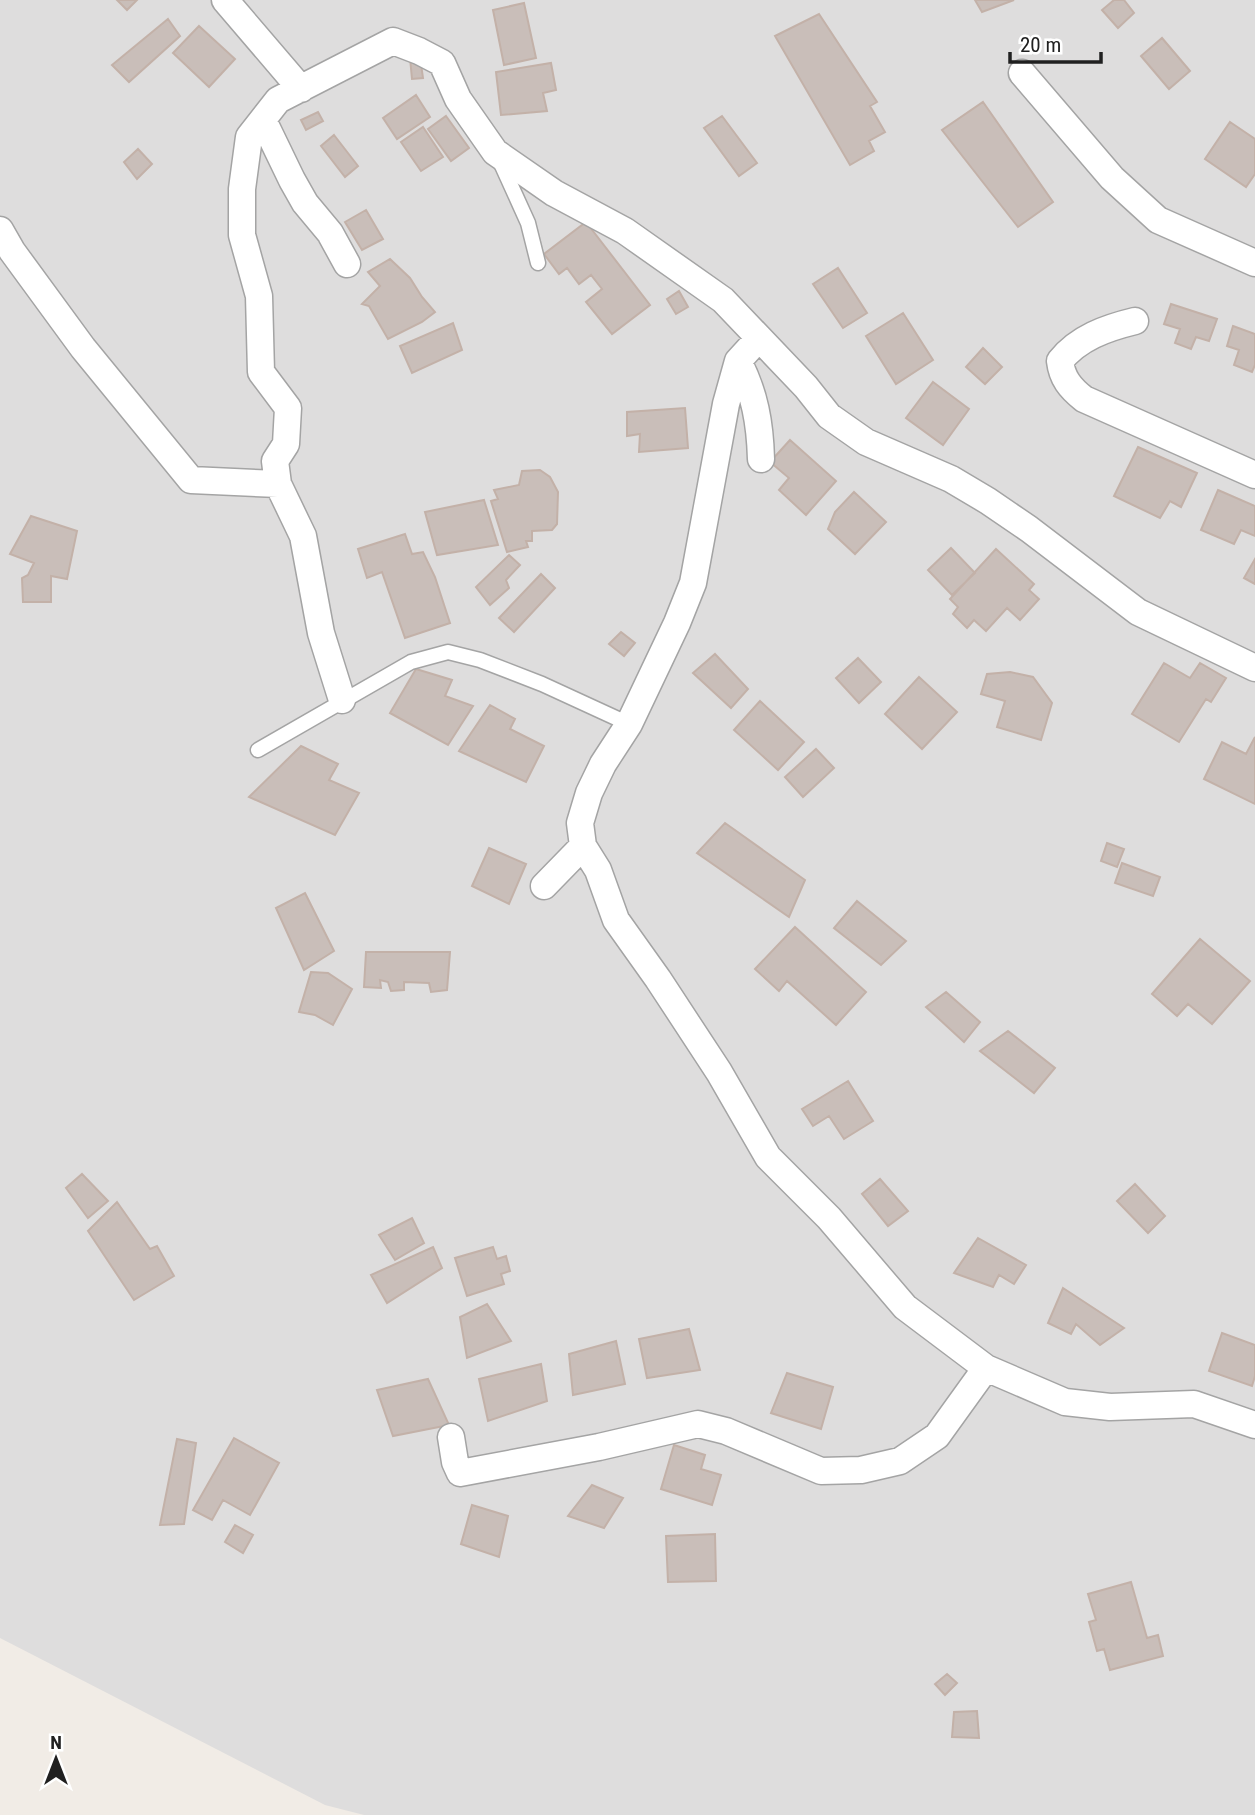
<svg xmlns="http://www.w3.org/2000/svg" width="1255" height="1815" font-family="'Roboto Condensed',sans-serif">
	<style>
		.residential { fill: #dedddd }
		.building { fill: #c9beb9; stroke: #c3b1a8; stroke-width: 2 }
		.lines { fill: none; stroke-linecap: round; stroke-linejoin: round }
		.service-casing { stroke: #a4a4a4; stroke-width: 17 }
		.minor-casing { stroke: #a4a4a4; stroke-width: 29 }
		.service { stroke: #fff; stroke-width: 14 }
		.minor { stroke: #fff; stroke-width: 26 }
	</style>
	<rect width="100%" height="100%" fill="#f1ece6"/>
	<path class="residential" d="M0 0H1255V1815H364L325 1805 0 1638Z"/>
	<path class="building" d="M117 0H137L127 10Z
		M975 0H1014L982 12Z
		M1114 0H1124L1134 13 1118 28 1102 10Z
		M524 3 536 58 504 65 493 10Z
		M819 14 877 102 870 106 885 132 869 141 874 151 850 165 775 36Z
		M168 19 180 36 129 82 112 65Z
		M199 26 235 59 209 87 173 53Z
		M1162 38 1190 71 1169 89 1141 56Z
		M420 57 423 78 412 79 410 58Z
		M551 63 556 90 543 93 547 111 501 115 496 72Z
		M416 95 430 117 397 139 383 118Z
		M983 102 1053 202 1018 227 942 130Z
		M318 112 323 121 306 130 301 120Z
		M446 116 469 148 451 161 428 129Z
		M722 116 757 163 739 176 704 128Z
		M1230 122 1255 139V174L1246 187 1205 159Z
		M423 127 443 157 421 171 401 142Z
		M334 135 358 166 345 177 321 146Z
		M138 149 152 164 137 179 124 162Z
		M366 210 383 239 362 250 345 222Z
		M586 222 650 305 612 334 586 302 602 289 591 275 579 284 567 268 559 274 544 254Z
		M390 259 410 278 422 297 435 312 422 322 388 339 369 306 362 304 380 286 368 272Z
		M838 268 867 313 843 328 813 284Z
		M679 291 688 307 676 314 667 299Z
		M1171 304 1217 319 1209 341 1196 337 1191 349 1175 343 1180 329 1164 324Z
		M903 313 933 360 896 384 866 336Z
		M453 323 462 350 412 373 400 346Z
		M1233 326 1255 334V365L1252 372 1234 365 1239 350 1227 346Z
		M983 348 1002 367 985 384 966 367Z
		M933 382 969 409 943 445 906 418Z
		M685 408 688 448 639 452 640 434 627 436V412Z
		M790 440 836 481 806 515 779 490 789 478 770 462Z
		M1138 447 1197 473 1181 507 1170 501 1160 518 1114 496Z
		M540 470 550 477 558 492 557 524 552 530 532 531V541H526L528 547 507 552 491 501 498 499 494 490 519 485 522 471Z
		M1218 490 1255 506V536L1241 530 1234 544 1201 530Z
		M854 492 886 522 855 554 828 529 835 512Z
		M484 500 498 545 437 555 425 512Z
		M31 516 77 531 67 579 51 576V602H23L22 578 28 575 34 563 10 554Z
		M405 534 412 554 423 552 435 577 450 623 405 638 382 572 367 578 358 549Z
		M951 548 975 573 952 595 928 570Z
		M996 549 1034 584 1029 590 1039 599 1020 620 1007 608 986 631 974 620 967 628 953 614 958 607 950 599Z
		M509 555 520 565 506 580 509 588 490 605 476 587Z
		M1255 559V584L1244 578Z
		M541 574 555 588 514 632 499 618Z
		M621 632 635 643 624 656 609 644Z
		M715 654 748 689 731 708 693 673Z
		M858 658 881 682 859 703 836 678Z
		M1164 663 1190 678 1200 663 1226 678 1211 702 1206 699 1179 742 1132 714Z
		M416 669 452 680 445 696 473 706 448 745 390 713Z
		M1010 672 1033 677 1052 703 1041 740 997 727 1005 701 981 694 987 674Z
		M919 677 957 712 922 749 885 714Z
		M760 701 804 742 778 770 734 730Z
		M490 705 515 719 510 729 544 746 526 782 459 751Z
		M1255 737V804L1204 779 1222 742 1246 754Z
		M301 746 338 764 329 780 359 793 335 835 249 797Z
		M816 749 834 768 803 797 785 777Z
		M725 823 805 880 789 917 697 853Z
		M1107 843 1124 849 1117 867 1101 861Z
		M489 848 526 864 509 904 472 886Z
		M1122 863 1160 877 1153 896 1115 883Z
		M305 893 334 951 304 970 276 908Z
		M857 901 906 941 881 965 834 928Z
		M795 927 866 992 836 1025 787 981 779 991 755 969Z
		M1200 939 1250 981 1212 1024 1188 1004 1177 1016 1152 994Z
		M366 952H450L447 990 431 992 429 983 404 982V990L391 991 388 982 380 980 381 988 364 987Z
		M311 972 328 973 352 989 333 1025 315 1015 299 1012Z
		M946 992 980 1022 964 1042 926 1007Z
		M1008 1031 1055 1068 1034 1093 980 1051Z
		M848 1081 873 1121 844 1139 829 1116 813 1126 802 1109Z
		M82 1174 108 1201 88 1218 66 1188Z
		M880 1179 908 1211 888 1226 862 1194Z
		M1135 1184 1165 1216 1148 1233 1117 1201Z
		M117 1202 150 1249 157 1246 174 1276 134 1300 88 1231Z
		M412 1218 424 1243 395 1260 379 1235Z
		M978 1238 1026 1265 1014 1284 999 1275 993 1287 954 1273Z
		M433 1247 442 1268 387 1303 371 1275Z
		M493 1247 497 1259 506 1256 510 1271 501 1274 504 1284 467 1296 455 1258Z
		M1063 1288 1124 1328 1100 1345 1076 1324 1071 1334 1048 1323Z
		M487 1304 511 1341 467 1358 460 1317Z
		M689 1329 700 1370 647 1378 639 1339Z
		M1222 1333 1255 1345V1376L1252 1386 1209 1371Z
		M616 1341 625 1384 573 1395 569 1354Z
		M541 1364 547 1401 488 1421 479 1379Z
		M787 1373 833 1387 821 1429 771 1413Z
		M428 1379 449 1425 393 1436 377 1390Z
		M234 1438 279 1463 250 1515 223 1500 212 1520 193 1510Z
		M177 1439 196 1443 184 1524 160 1525Z
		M674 1445 705 1455 701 1469 721 1475 712 1505 661 1489Z
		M592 1485 623 1498 604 1528 568 1516Z
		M472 1505 508 1516 499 1557 461 1544Z
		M235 1525 253 1535 243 1553 225 1542Z
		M715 1534 716 1581 668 1582 666 1536Z
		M1131 1582 1147 1638 1158 1635 1163 1656 1110 1670 1104 1649 1097 1651 1089 1622 1096 1620 1088 1594Z
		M947 1674 957 1683 945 1695 935 1684Z
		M977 1711 979 1738 952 1737 954 1712Z"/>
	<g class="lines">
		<g class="service-casing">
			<path id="service" d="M499 159 528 223 538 263
				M258 750 411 662 448 652 480 660 542 684 629 724"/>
		</g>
		<g class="minor-casing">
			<path id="minor" d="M225 0 301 89
				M1022 73 1112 178 1158 220 1255 263
				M263 120 292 180 305 203 330 233 347 264
				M0 230 12 251 83 348 191 480 278 484 303 536 321 633 342 700
				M1135 321C1106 328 1078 338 1060 361 1062 378 1070 388 1084 399L1255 475
				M759 338 738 361 726 404 693 583 677 623 629 724 603 764 589 793 580 823 583 846 598 870 616 920 658 979 719 1072 768 1157 829 1218 905 1307 986 1368 1065 1402 1110 1407 1194 1404 1255 1425
				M738 361C755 393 760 424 761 459
				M278 484 275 461 286 444 288 408 261 372 259 296 242 235V189L249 137 278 100 393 41 419 51 442 63 458 99 495 152 554 193 625 231 723 300 806 387 829 416 866 442 951 479 988 501 1029 529 1138 612 1255 668
				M544 886 583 846
				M451 1437 455 1462 460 1473 599 1447 698 1424 726 1431 821 1471 861 1470 900 1461 937 1436 986 1368"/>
		</g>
		<use href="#service" class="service"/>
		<use href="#minor" class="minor"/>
	</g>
	<g transform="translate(56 1759)" stroke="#ffffff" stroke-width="5" paint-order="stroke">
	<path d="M0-5L12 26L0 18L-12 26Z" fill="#202020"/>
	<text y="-10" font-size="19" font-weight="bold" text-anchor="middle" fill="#202020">N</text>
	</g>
	<path d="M1010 52v10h91v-10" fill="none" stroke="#202020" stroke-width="3.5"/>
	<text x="1020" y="52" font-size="21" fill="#202020" stroke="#ffffff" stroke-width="5" paint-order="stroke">20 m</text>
</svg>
